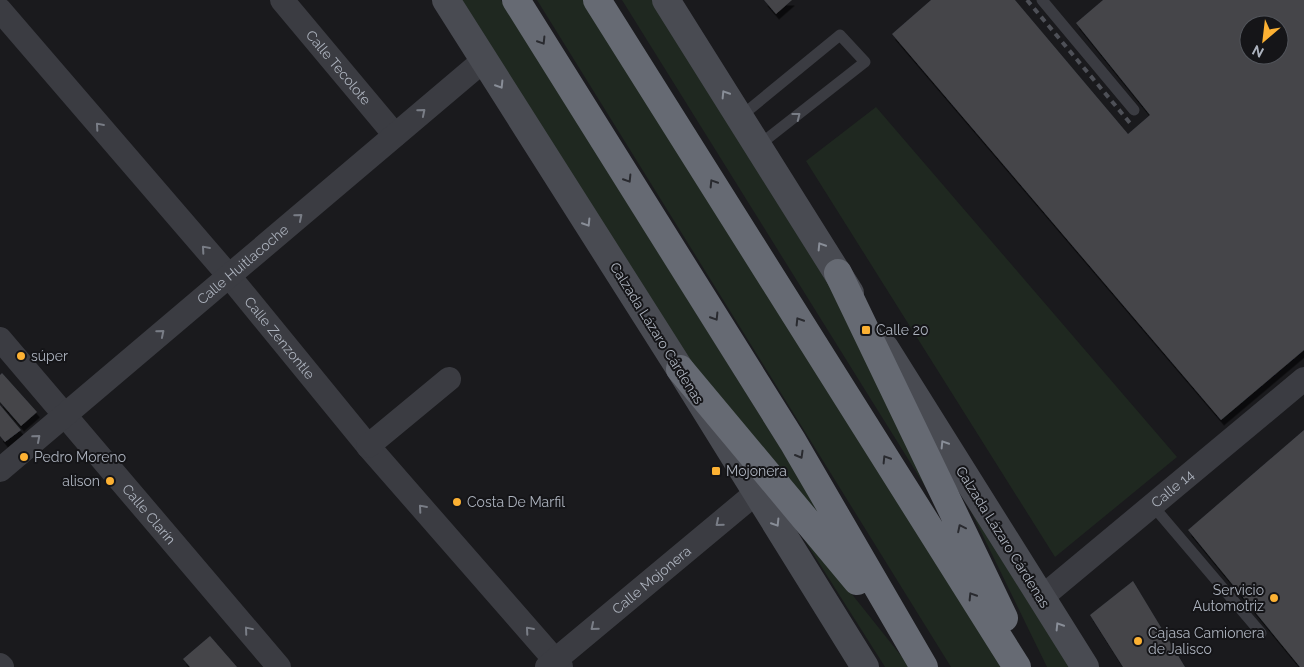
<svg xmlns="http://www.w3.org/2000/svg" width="1304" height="667" font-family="Raleway,sans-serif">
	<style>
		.green { fill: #1f2820 }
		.building { fill: #44454a; fill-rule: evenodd; filter: url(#shadow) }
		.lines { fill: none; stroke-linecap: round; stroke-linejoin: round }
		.service { stroke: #3b3c42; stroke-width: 11 }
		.minor { stroke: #3b3c42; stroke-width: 24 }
		.secondary { stroke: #494b52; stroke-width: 28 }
		.motorway { stroke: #666a73; stroke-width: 28 }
		.rail { stroke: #4e5057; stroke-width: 4; stroke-dasharray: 6 5; stroke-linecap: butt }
		.oneway { stroke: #292a2f }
		.oneway2 { stroke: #898e98 }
		.oneway3 { stroke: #797d86 }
		.poi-dot { fill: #fcb133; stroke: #151518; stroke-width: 2 }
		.labels { text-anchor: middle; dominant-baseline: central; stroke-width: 4; stroke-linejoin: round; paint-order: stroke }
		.street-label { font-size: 14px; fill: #acb2bd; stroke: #151518 }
		.poi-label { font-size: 14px; fill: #acb2bd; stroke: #151518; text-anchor: start }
	</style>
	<defs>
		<filter id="shadow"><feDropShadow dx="3" dy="5.5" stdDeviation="0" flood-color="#0009"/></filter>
	</defs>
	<rect width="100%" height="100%" fill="#1a1a1d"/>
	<path class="green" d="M459 0H501L839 542 693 365Z
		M537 0H587L1003 667H951Z
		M622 0H656L837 290 943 515Z
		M876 107 1177 457 1055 557 806 161Z
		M942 452 1073 667H1047Z
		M788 514 910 667H885Z"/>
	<path class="building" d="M764 0H792L776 14Z
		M931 0H1015L1128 134 1150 115 1076 23 1103 0H1304V350L1221 420 892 34ZM1249 25H1279V55H1249Z
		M2 373 37 412 21 426 0 402V375Z
		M0 405 21 430 5 442 0 436Z
		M1304 430V667H1300L1188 530Z
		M1133 581 1185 667H1123L1090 615Z
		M210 636 237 667H190L183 659Z"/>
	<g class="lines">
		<path class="service" d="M1042 0 1134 110
			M740 117 840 35 865 62 758 146
			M1153 506 1261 633"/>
		<g class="minor">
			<path id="s1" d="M282 0 395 135"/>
			<path id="s2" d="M0 10 229 276 368 446 561 667"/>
			<path id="s3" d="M0 339 279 667"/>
			<path d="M368 446 449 379"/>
			<path id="s4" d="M0 470 484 60"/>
			<path id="s5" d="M1041 598 1304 379"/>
			<path d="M0 665 2 667"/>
			<path id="s6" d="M547 667 757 492"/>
		</g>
		<path class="secondary" d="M446 0 680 369 865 667
			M666 0 850 293
			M885 348 1085 667"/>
		<path class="motorway" d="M516 0 793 442 924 667
			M597 0 1017 667
			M838 273 1004 618
			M680 369 857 581"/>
		<path class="rail" d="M1027 0 1130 123"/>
	</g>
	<defs><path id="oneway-chevron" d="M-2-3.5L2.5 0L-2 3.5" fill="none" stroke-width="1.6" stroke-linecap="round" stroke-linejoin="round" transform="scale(1.25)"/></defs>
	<g class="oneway">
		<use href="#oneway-chevron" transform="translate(542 41) rotate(58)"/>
		<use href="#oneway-chevron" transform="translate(628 179) rotate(58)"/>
		<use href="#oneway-chevron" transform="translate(713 183) rotate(-122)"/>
		<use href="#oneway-chevron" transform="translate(715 317) rotate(58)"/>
		<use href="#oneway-chevron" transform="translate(799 321) rotate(-122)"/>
		<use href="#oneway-chevron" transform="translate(800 455) rotate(60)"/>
		<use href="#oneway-chevron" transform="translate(886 459) rotate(-122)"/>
		<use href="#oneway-chevron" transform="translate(961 528) rotate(-116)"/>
		<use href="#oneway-chevron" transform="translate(972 596) rotate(-122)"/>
	</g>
	<g class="oneway2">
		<use href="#oneway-chevron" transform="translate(500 85) rotate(58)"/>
		<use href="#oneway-chevron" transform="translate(725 94) rotate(-122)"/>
		<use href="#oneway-chevron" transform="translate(587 223) rotate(58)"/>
		<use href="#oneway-chevron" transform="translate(821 246) rotate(-122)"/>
		<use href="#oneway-chevron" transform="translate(944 444) rotate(-122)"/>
		<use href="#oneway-chevron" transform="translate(776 523) rotate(58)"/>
		<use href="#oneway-chevron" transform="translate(1059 626) rotate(-122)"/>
	</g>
	<g class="oneway3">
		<use href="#oneway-chevron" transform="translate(422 112) rotate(-40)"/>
		<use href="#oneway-chevron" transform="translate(797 116) rotate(-38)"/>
		<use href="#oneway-chevron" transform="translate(99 126) rotate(-131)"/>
		<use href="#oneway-chevron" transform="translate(299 217) rotate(-40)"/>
		<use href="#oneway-chevron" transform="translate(205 249) rotate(-131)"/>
		<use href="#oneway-chevron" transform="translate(161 333) rotate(-40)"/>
		<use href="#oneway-chevron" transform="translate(37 438) rotate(-41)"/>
		<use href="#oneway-chevron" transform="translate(422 508) rotate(-131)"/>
		<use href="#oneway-chevron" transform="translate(719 523) rotate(140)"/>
		<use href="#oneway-chevron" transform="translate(594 627) rotate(140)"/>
		<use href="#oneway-chevron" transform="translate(248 630) rotate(-130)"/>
		<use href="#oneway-chevron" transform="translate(529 630) rotate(-131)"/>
	</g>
	<g class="poi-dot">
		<rect x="861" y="325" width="10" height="10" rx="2.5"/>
		<circle cx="21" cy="356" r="5"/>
		<circle cx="24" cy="457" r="5"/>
		<rect x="711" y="466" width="10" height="10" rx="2.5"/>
		<circle cx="110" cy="481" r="5"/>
		<circle cx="457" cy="502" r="5"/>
		<circle cx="1274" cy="598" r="5"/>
		<circle cx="1138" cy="641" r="5"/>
	</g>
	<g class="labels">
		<g class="street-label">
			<text stroke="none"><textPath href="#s1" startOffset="88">Calle Tecolote</textPath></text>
			<text stroke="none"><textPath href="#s4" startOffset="318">Calle Huitlacoche</textPath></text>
			<text transform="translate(657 333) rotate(58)">Calzada Lázaro Cárdenas</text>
			<text stroke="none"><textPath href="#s2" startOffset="431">Calle Zenzontle</textPath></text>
			<text stroke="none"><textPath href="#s5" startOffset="171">Calle 14</textPath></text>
			<text stroke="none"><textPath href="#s3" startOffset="230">Calle Clarín</textPath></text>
			<text transform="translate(1003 537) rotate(58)">Calzada Lázaro Cárdenas</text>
			<text stroke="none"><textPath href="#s6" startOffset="136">Calle Mojonera</textPath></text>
		</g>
		<g class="poi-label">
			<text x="876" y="330">Calle 20</text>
			<text x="31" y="356">súper</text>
			<text x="34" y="457">Pedro Moreno</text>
			<text x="726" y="471">Mojonera</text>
			<text x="100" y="481" text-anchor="end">alison</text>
			<text x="467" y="502">Costa De Marfil</text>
			<text x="1264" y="590" text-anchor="end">Servicio<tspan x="1264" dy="16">Automotriz</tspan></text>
			<text x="1148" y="633">Cajasa Camionera<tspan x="1148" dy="16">de Jalisco</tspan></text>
		</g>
	</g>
	<g transform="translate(1264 40) rotate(208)"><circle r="24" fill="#151518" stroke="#51545a"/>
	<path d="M0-4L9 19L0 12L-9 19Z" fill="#fcb133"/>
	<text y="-8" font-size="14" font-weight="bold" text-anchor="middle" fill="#acb2bd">N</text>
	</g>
</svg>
